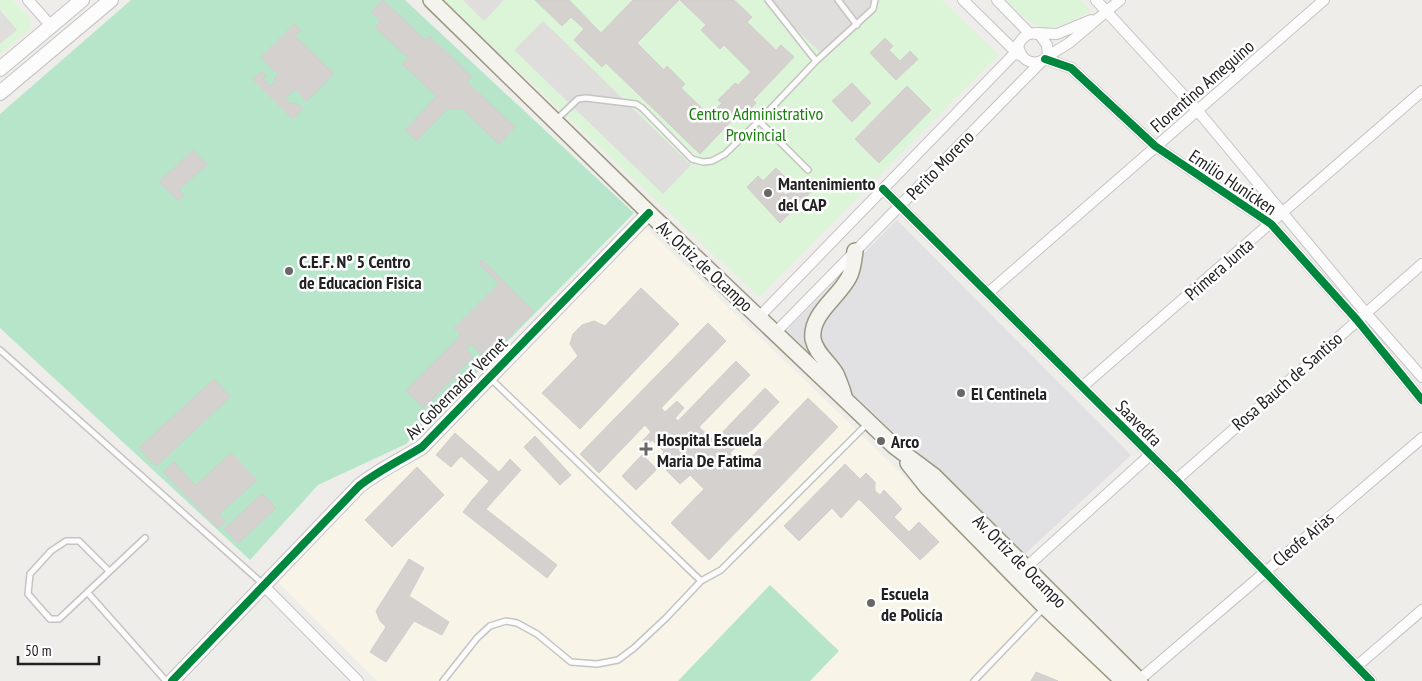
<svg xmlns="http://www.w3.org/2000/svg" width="1422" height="681" font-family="'PT Sans Narrow',sans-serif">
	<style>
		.education { fill: #f8f4e7 }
		.park { fill: #dcf4d7 }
		.pitch { fill: #b6e5c9 }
		.parking { fill: #dfdedd }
		.plaza { fill: #e1e1e4 }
		.building { fill: #d4d1cf; stroke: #d2cecc }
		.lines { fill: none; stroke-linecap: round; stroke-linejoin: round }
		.service-casing { stroke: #c5c4c2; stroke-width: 8 }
		.minor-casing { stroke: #c5c4c2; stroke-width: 12 }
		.tertiary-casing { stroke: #c5c4c2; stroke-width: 16 }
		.secondary-casing { stroke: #9a9882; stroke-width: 18 }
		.service { stroke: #fdfcfc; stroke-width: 5 }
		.minor { stroke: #fdfcfc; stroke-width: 10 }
		.tertiary { stroke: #fdfcfc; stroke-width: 14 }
		.secondary { stroke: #f4f3ed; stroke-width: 15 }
		.cycleway-casing { stroke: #fff; stroke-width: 11 }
		.cycleway { stroke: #00873e; stroke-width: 8 }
		.poi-dot { fill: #696867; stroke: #fff; stroke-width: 2 }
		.labels { text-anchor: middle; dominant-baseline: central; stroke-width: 5; stroke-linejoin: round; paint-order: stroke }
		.street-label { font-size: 18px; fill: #212121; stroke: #fff }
		.park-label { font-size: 18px; fill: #19810e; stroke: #fff }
		.poi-label { font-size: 18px; font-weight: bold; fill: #212121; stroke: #fff; text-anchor: start }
	</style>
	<rect width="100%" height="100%" fill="#efedea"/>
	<path class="education" d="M646 228 867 440 1110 681H377L277 581 379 476 424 457Z"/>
	<path class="park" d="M0 0H13L31 19 30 29 0 54Z
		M443 0H942L999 55 759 297Z
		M1004 0H1081L1091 11C1044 34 1043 36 1004 0Z"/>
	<path class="pitch" d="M131 0H405L634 213 406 444 318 485 250 560 0 328V114Z
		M770 585 839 651 810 681H678Z"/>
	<path class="parking" d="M463 0H504L484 21Z
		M766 0H876L823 55Z
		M0 10 17 30 0 44Z
		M543 21 691 165 663 194 514 50Z"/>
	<path class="plaza" d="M897 220 1131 455 1024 555 786 331Z"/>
	<path class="building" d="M383 0 425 40 429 36 472 77 467 82 515 127 499 144 462 109H447L416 141 405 130 437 96 402 64 408 58 375 27 381 21 371 12Z
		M535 0H569L601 33 633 0H679L637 43 664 70 667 66 685 84 681 88 710 116 722 103 718 100 735 83 738 85 751 72 724 45 720 49 701 30 706 25 680 0H734L752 17 747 22 776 50 781 45 794 57 753 100 756 103 742 118 738 114 700 154 606 63 602 67 574 40 584 29 571 17 562 26Z
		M294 24 301 30 295 36 334 74 307 101 295 89 285 99 289 103 297 104 303 109 293 119 253 79 262 71 266 75 263 79 270 86 277 80 274 78 278 74 261 57Z
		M885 38 893 46 889 50 900 61 910 51 918 59 896 80 870 53Z
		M852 83 871 103 852 122 832 101Z
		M907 86 931 110 879 163 855 139Z
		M193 150 207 164 179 190 184 195 178 201 159 182Z
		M776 168 790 182 781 191 786 195 801 180 812 191 780 223 747 187 758 176 763 181Z
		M482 260 534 311 486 359 471 344 466 350 473 357 423 408 406 391 461 335 454 328 499 283 479 264Z
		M641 288 679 324 580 429 542 393 578 356 570 344 573 334 582 325 594 321 605 326Z
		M708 323 726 341 661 408 665 412 677 401 684 408 675 418 678 421 736 361 750 375 699 427 714 441 765 388 779 402 730 453 743 466 808 398 838 427 709 560 671 523 704 489 690 475 680 484 656 460 664 452 652 440 647 446 642 441 651 432 645 425 599 473 580 454Z
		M214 379 230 397 156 466 139 448Z
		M455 433 499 472 510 459 521 470 486 509 473 499 489 481 461 456 451 467 436 455Z
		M535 436 571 475 560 485 524 447Z
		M231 453 257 480 219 514 226 521 218 528 163 472 174 462 195 486Z
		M642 455 657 469 636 490 622 476Z
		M845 464 860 479 866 473 875 482V491L880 495 884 490 902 509 894 517 909 532 919 522 939 542 920 560 859 499 841 518 832 508 799 541 784 526Z
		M417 467 444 495 392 547 365 520Z
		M262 494 276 508 238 543 224 529Z
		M473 499 557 565 547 578 463 512Z
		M409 559 424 568 409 596 449 622 442 635 414 621 386 662 370 652 386 627 380 621 376 611Z
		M1036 672 1058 681H1031Z"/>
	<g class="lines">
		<g class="service-casing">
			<path id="service" d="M768 0 816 61
				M838 0 857 25
				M557 119 578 99 586 98 636 104 642 108 692 159 703 162 712 161 725 154 759 121 816 61 873 9 875 0
				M759 121 808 170
				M0 350 263 584
				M109 571 79 541H66L51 551 30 574 28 594 50 619H59L145 538
				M701 581 721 570 867 424
				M88 593 166 681
				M443 681 477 638 490 626 506 621 517 623 537 634 571 662 597 664 618 660 634 648 666 618 701 581 490 378
				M974 681 1043 609"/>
		</g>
		<g class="minor-casing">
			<path id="minor" d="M28 0 51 26
				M963 0 1019 55
				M997 0 1029 33
				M1096 0 1197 110 1365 312 1422 377
				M1036 33 1057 34 1091 20
				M1048 56 1069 43 1120 0
				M1045 59 1071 68 1155 146 1271 224 1357 320 1422 400
				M883 189 1176 480 1371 681
				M988 293 1324 0
				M759 317 1015 53C1019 41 1026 29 1040 35L1047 45 1048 56C1035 69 1020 61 1018 44
				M776 332 1041 62
				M1082 387 1422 91
				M1176 480 1422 264
				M1022 571 1150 455
				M264 586 358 681
				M1357 666 1422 610
				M1139 680 1422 438"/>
		</g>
		<g class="tertiary-casing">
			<path id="tertiary" d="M0 69 82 0
				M0 93 111 0
				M172 681 359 486C378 471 401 460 422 447L649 213"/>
		</g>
		<g class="secondary-casing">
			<path id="secondary" d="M431 0 649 213 894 446 934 476 1140 681
				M844 396C842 388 839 381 836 374 829 362 816 354 813 339 810 314 839 297 849 277 853 270 854 259 855 251
				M908 463 927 487 1045 607 1123 681"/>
		</g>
		<use href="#service" class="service"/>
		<use href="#minor" class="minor"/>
		<use href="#tertiary" class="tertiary"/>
		<use href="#secondary" class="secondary"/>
		<g class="cycleway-casing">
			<path id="cycleway" d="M1045 59 1071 68 1155 146 1271 224 1357 320 1422 400
				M883 189 1176 480 1371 681
				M172 681 359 486C378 471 401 460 422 447L649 213"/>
		</g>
		<use href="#cycleway" class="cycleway"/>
	</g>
	<g class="poi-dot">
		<circle cx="768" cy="193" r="5"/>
		<circle cx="289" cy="271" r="5"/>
		<circle cx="961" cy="393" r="5"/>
		<circle cx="881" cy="441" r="5"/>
		<path d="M643.5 441.5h5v5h5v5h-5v5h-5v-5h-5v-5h5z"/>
		<circle cx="871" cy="603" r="5"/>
	</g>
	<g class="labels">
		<g class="street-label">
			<text transform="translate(1202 86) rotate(-41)">Florentino Ameguino</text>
			<text transform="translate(940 165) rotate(-46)">Perito Moreno</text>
			<text transform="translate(1233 182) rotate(34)">Emilio Hunicken</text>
			<text transform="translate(705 266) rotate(43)">Av. Ortiz de Ocampo</text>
			<text transform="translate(1219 269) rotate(-41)">Primera Junta</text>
			<text transform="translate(1287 381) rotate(-41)">Rosa Bauch de Santiso</text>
			<text transform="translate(456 388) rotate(-45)">Av. Gobernador Vernet</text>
			<text transform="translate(1139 423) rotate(45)">Saavedra</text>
			<text transform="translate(1303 539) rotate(-40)">Cleofe Arias</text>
			<text transform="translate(1020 561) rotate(45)">Av. Ortiz de Ocampo</text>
		</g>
		<g class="park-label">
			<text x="756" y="113">Centro Administrativo<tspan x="756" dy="21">Provincial</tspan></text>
		</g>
		<g class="poi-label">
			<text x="778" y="183">Mantenimiento<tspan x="778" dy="21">del CAP</tspan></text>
			<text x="299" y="261">C.E.F. N° 5 Centro<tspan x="299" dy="21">de Educacion Fisica</tspan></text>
			<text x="971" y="393">El Centinela</text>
			<text x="657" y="439">Hospital Escuela<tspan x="657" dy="21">Maria De Fatima</tspan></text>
			<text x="891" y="441">Arco</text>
			<text x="881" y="593">Escuela<tspan x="881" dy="21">de Policía</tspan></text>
		</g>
	</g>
	<path d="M18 656v8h81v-8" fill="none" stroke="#212121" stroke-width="2.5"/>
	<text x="25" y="656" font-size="15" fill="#212121" stroke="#ffffff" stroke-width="4" paint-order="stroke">50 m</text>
</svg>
